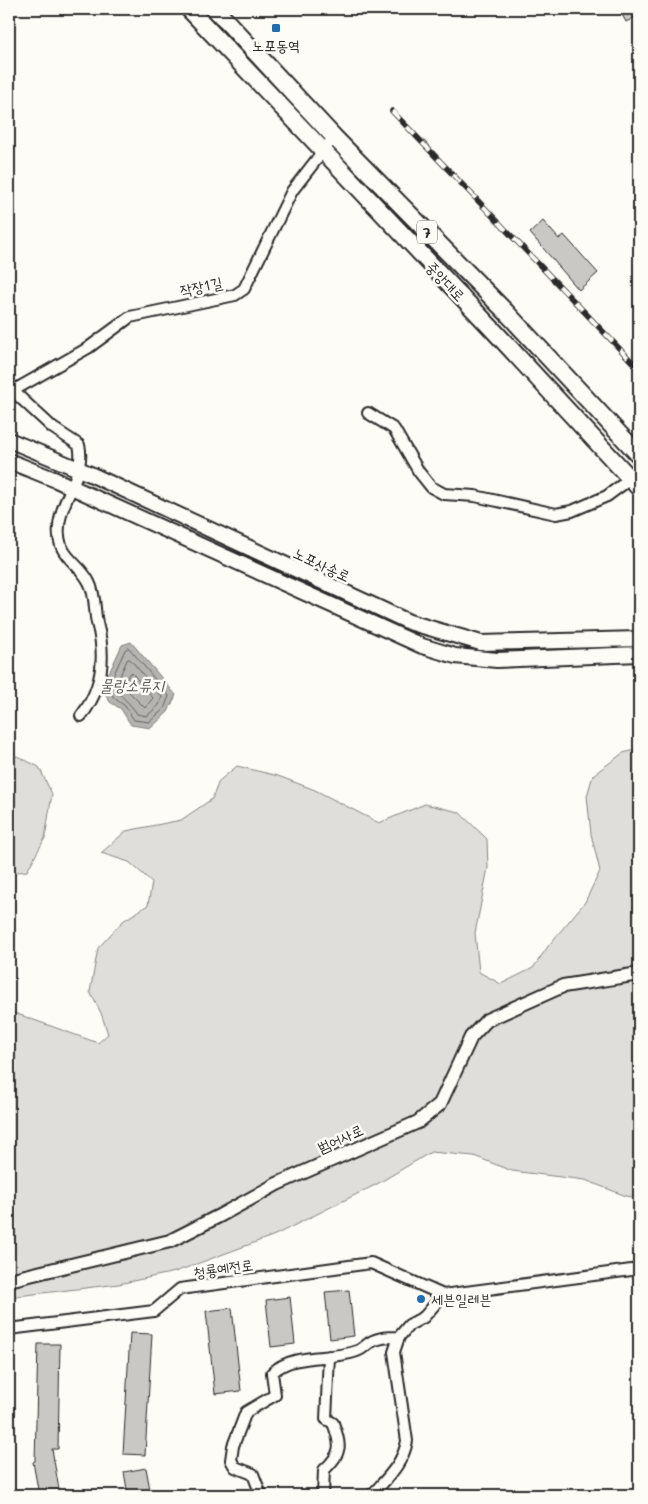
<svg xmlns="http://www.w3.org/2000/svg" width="648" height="1504" font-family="Mali,'Poor Story',sans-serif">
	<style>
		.green { fill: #dfdeda; stroke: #858482 }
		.water { fill: #b5b4b1; stroke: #7e7d7b }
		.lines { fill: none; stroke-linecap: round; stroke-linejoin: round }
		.shore { stroke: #626261; stroke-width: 1 }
		.building { fill: #c9c8c4; stroke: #2b2b2b }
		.minor-casing { stroke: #2b2b2b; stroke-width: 14 }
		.tertiary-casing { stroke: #2b2b2b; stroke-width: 16 }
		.secondary-casing { stroke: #2b2b2b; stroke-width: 18 }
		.primary-casing { stroke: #2b2b2b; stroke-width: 20 }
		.minor { stroke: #fdfcf7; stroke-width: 10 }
		.tertiary { stroke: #fdfcf7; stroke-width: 12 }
		.secondary { stroke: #fdfcf7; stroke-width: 14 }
		.primary { stroke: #fdfcf7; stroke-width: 16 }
		.rail-casing { stroke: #2b2b2b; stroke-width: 5.5 }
		.rail { stroke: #fdfcf7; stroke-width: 4; stroke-dasharray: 11; stroke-linecap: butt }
		.poi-dot { fill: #1f6fb2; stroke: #fdfcf7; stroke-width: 2 }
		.labels { text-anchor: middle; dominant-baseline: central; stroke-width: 5; stroke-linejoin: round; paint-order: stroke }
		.shield { fill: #fdfcf7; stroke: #6a6a68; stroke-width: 1 }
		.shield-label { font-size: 14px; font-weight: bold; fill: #2b2b2b }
		.poi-label { font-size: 15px; fill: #2b2b2b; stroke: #fdfcf7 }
		.street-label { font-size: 15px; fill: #2b2b2b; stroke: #fdfcf7 }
		.water-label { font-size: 16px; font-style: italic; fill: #5b5b5a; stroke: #fdfcf7 }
	</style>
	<rect width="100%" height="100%" fill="#fdfcf7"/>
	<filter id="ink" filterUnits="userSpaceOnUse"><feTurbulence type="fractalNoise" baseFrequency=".02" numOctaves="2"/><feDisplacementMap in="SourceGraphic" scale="10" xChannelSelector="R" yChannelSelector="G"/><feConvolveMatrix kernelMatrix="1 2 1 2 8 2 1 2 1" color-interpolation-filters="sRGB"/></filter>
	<g filter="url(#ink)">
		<path class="green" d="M639 749V1198L626 1196 585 1180 512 1171 474 1156 431 1152 377 1184 275 1235 175 1272 119 1284 9 1297V1011L98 1043 108 1034 101 1013 90 992 98 948 123 921 148 905 152 882 129 862 101 853 126 831 181 820 212 799 219 781 237 766 278 776 315 790 379 823 425 804 459 812 487 839 488 868 475 933 479 972 501 984 533 968 549 945 585 902 600 871 591 834 587 796 593 775 623 753Z
			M17 756 39 767 52 794 45 838 27 871 9 873V758Z"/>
		<path class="water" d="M131 642 176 695 168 712 151 728 131 725 121 709 110 702 102 688 122 645Z"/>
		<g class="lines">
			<path class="shore" d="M129 648 169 696 164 709 149 722 134 720 125 706 114 698 108 687 125 650Z
				M130 659 162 697 159 705 147 716 137 714C130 702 120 697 115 687L127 660Z
				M132 673 153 698 145 708 123 686 129 674Z"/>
		</g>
		<path class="building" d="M619 9H639V15L626 22Z
			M543 221 559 239 564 235 598 273 579 290 530 233Z
			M349 1290 354 1336 330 1339 325 1292Z
			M290 1297 295 1344 271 1347 266 1300Z
			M232 1308 241 1391 215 1394 206 1311Z
			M130 1333 152 1334 145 1455 123 1454Z
			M38 1344H60L58 1449H52L60 1495H39L33 1462 35 1461Z
			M146 1468 151 1495H128L124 1472Z"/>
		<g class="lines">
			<g class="minor-casing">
				<path id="minor" d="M13 391 53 428 79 445C87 476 55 504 59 536 61 558 80 564 89 582 96 595 94 610 97 623 106 656 103 688 81 716
					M9 393 88 348 130 317 235 295 244 289 292 191 334 137
					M368 413 394 429 419 472 431 487 444 494 475 496 556 514 572 511 607 496 630 479
					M9 1329 154 1311 180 1289 371 1263 443 1295 639 1269
					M261 1495 253 1474 235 1467 231 1460 233 1446 246 1412 275 1395 272 1373C293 1352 330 1361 357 1351 361 1350 365 1346 369 1343 379 1337 388 1337 399 1337
					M323 1495 324 1470C343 1453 341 1444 333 1423L326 1419 329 1356
					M372 1495C387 1478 403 1464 407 1441L394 1352 399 1337 409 1325 424 1317 443 1295"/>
			</g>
			<g class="tertiary-casing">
				<path id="tertiary" d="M9 1280 170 1241 221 1215 277 1184 418 1122 440 1104 471 1037 487 1020 563 986 639 974"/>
			</g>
			<g class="secondary-casing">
				<path id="secondary" d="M9 440 88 473 409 622 481 643 639 639
					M9 461 56 480 422 646 455 656 497 660 639 654"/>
			</g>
			<g class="primary-casing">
				<path id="primary" d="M189 9 495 332 639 488
					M215 9 334 137 506 312 639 455"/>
			</g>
			<use href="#minor" class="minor"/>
			<use href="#tertiary" class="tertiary"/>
			<use href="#secondary" class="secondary"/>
			<use href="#primary" class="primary"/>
			<g class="rail-casing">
				<path id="rail" d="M392 111 639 369"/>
			</g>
			<use href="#rail" class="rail"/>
		</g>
	</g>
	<g class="poi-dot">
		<rect x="271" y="23" width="10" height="10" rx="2.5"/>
		<circle cx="421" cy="1299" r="5"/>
	</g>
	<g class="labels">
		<rect class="shield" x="417" y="220.5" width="20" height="23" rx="4"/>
		<g class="shield-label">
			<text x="427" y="232">7</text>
		</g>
		<g class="poi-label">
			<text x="276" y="45">노포동역</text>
			<text x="431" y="1299" text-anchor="start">세븐일레븐</text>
		</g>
		<g class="street-label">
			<text transform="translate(446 281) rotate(46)">중앙대로</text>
			<text transform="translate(201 286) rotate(-12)">작장1길</text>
			<text transform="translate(322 564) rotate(25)">노포사송로</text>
			<text transform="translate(340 1138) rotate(-24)">범어사로</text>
			<text transform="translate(223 1268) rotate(-8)">청룡예전로</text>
		</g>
		<g class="water-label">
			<text x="132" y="684">물랑소류지</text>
		</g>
	</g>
	<rect width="648" height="1504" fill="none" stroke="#fdfcf7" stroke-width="30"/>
	<rect x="15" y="15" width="618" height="1474" fill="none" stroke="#2b2b2b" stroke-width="2" filter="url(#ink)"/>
</svg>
